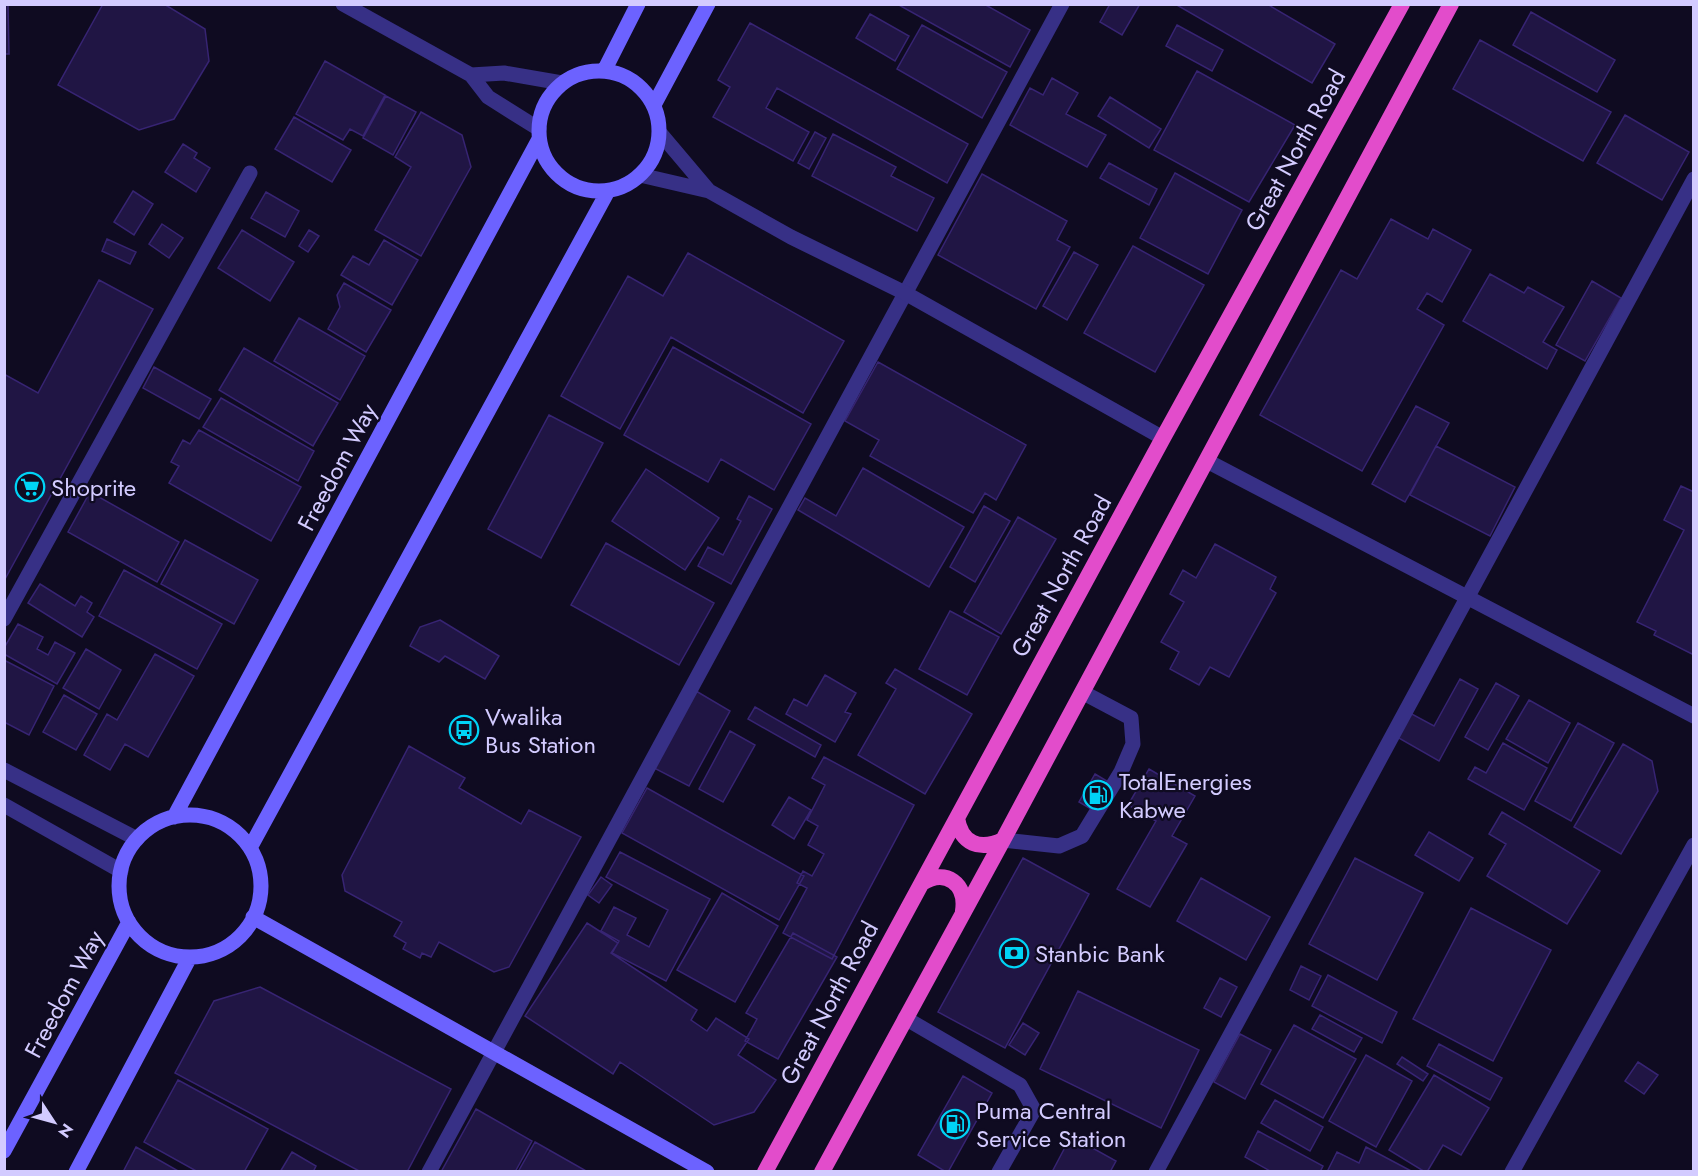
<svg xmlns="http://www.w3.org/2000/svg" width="1698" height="1176" font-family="Jost,sans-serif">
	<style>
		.building { fill: #201544; stroke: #372473; stroke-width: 1.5 }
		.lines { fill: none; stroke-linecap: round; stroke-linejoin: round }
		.service { stroke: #373086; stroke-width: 15 }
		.minor { stroke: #373086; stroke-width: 15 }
		.tertiary { stroke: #373086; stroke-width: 15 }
		.secondary { stroke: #6c62ff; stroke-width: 15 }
		.trunk { stroke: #e24ccb; stroke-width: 16 }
		.labels { text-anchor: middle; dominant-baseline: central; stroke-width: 4.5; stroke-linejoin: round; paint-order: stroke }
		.street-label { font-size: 24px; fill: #d3cbff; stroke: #0f0b21 }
		.poi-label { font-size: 24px; fill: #d3cbff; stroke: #0f0b21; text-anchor: start }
	</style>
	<rect width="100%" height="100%" fill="#0f0b21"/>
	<path class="building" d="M4 4H8L9 54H4Z
		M103 4H164L205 29 209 61 174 119 139 130 58 85Z
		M897 4H984L1030 30 1010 67Z
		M1110 4H1140L1122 35 1100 22Z
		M1175 4H1267L1335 44 1312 83Z
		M1531 12 1615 60 1597 92 1513 45Z
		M870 14 909 36 895 61 856 38Z
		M750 23 968 144 947 183 777 88 766 108 809 132 793 161 713 117 730 87 718 80Z
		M922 25 1007 72 982 118 897 69Z
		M1177 25 1223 50 1212 71 1166 46Z
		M1480 40 1611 112 1583 161 1453 89Z
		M325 61 385 95 363 136 350 129 343 140 296 114Z
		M1197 71 1295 125 1249 202 1154 150Z
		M1052 78 1078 93 1066 114 1106 135 1087 167 1010 125 1030 88 1043 95Z
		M386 96 416 112 393 155 363 138Z
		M1110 97 1161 129 1149 148 1098 116Z
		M421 112 462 135 471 167 421 256 375 230 411 167 395 157Z
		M1625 115 1689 152 1662 200 1597 163Z
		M294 117 351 150 332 182 275 149Z
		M815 132 826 138 809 169 798 163Z
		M833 134 896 167 891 176 934 198 917 231 812 176Z
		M183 144 197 153 194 158 210 168 196 192 165 172Z
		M1109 163 1157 189 1149 205 1100 178Z
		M1175 173 1242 210 1208 274 1140 238Z
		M982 174 1067 221 1057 240 1070 247 1036 309 938 255Z
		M133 191 153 204 134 235 114 222Z
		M266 192 299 211 285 237 251 218Z
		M1391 219 1428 239 1433 229 1471 250 1442 302 1427 293 1417 309 1444 325 1362 471 1260 415 1341 270 1357 279Z
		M162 224 183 238 169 258 149 244Z
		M242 230 294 262 270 301 218 268Z
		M309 230 319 236 308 252 299 246Z
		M107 239 136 252 130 264 102 251Z
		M384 240 418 260 392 305 341 275 353 256 369 265Z
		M1133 246 1204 285 1155 372 1084 333Z
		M1074 252 1098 265 1067 320 1043 306Z
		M688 253 844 341 803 413 671 337 620 429 561 396 628 276 663 296Z
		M1490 274 1524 293 1528 287 1564 307 1543 342 1557 350 1547 369 1463 321Z
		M99 280 153 309 4 581V374L38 393Z
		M1592 281 1621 298 1585 361 1556 345Z
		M344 283 391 310 366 352 328 329 340 307 337 295Z
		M299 318 365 356 340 400 274 361Z
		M673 347 811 424 774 490 721 459 708 482 624 435Z
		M244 348 338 403 313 446 219 390Z
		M878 362 1026 445 996 500 985 493 973 513 870 456 879 440 845 421Z
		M154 367 211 399 199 419 143 388Z
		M221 398 314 451 298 481 203 427Z
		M1416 406 1449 423 1405 502 1372 484Z
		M549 415 603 443 541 558 488 529Z
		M199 430 301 487 271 541 169 483 179 466 171 462 183 440 190 444Z
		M1436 446 1515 487 1490 536 1410 495Z
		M863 468 964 527 929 587 798 510 805 498 836 516Z
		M646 469 719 518 685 570 612 521Z
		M1681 486 1694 492V655L1654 635 1656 631 1637 622 1684 530 1664 520Z
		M90 492 179 542 157 582 68 532Z
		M749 496 772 509 731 584 698 566 708 547 723 555 741 521 737 519Z
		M984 506 1010 521 975 582 950 567Z
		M1018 517 1056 539 1001 634 964 612Z
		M185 540 258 580 234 624 161 584Z
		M606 543 714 603 679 665 571 605Z
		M1215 544 1276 577 1270 589 1276 593 1229 677 1210 667 1199 685 1170 669 1179 652 1161 642 1184 602 1170 594 1183 570 1196 578Z
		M124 570 222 624 197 669 99 616Z
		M40 584 75 606 81 596 92 603 87 612 94 617 82 637 28 603Z
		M950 611 999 637 967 695 919 669Z
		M440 620 499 656 485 679 445 656 439 662 410 646 420 627Z
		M18 624 43 637 37 649 48 655 55 642 75 653 57 684 4 654V648Z
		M86 649 121 670 99 709 63 688Z
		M155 654 194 676 148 757 125 744 110 770 84 755 107 714 117 720Z
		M4 660 54 686 29 735 4 722Z
		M895 669 972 714 925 794 858 755 896 689 886 683Z
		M825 675 856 693 845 712 851 714 835 742 786 714 794 699 807 706Z
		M1460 679 1478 689 1439 761 1397 737 1410 713 1434 726Z
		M1496 683 1519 696 1488 750 1465 737Z
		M696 691 730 711 689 786 654 768Z
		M64 695 97 714 76 750 43 732Z
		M1529 700 1570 723 1548 763 1506 739Z
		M755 707 821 745 815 757 748 719Z
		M1578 723 1614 743 1571 821 1535 801Z
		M730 731 755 745 723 802 699 789Z
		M1503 743 1547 768 1524 810 1468 779 1475 767 1486 773Z
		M1623 744 1652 761 1658 791 1621 854 1574 827Z
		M409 746 465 778 459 788 521 824 529 810 581 837 509 967 494 972 439 942 431 957 422 953 420 958 403 949 406 943 394 936 402 922 345 891 342 875Z
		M824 757 914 805 832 959 783 933 807 888 797 883 803 871 812 876 824 854 808 845 818 826 807 820 825 785 812 778Z
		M1149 769 1195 796 1172 836 1187 844 1150 907 1117 889 1156 821 1128 805Z
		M1095 774 1117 787 1101 815 1079 802Z
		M647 788 804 876 779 920 622 833Z
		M789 797 811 810 794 839 772 825Z
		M1502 812 1600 871 1567 924 1487 876 1506 844 1489 834Z
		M1429 832 1473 858 1459 881 1415 855Z
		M620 852 710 899 666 981 612 953 619 941 601 931 614 907 636 918 627 935 649 947 668 910 606 877Z
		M1023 858 1089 894 1005 1048 938 1012Z
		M1355 858 1423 893 1377 980 1309 944Z
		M601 877 612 885 599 903 588 895Z
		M1201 878 1270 917 1246 960 1177 921Z
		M722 893 778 926 735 1002 677 970Z
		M1471 908 1551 950 1493 1061 1413 1019Z
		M587 923 618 943 611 953 697 1010 691 1020 707 1031 716 1018 749 1039 738 1055 776 1080 754 1112 714 1125 620 1062 613 1074 525 1016Z
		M793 933 837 957 778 1059 745 1041 757 1019 746 1013Z
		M1301 966 1321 976 1309 1000 1290 990Z
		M1328 975 1397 1012 1382 1043 1312 1006Z
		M1220 978 1237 987 1221 1017 1204 1008Z
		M260 987 451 1089 407 1172H361L175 1073 214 1001Z
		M1078 991 1199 1050 1161 1128 1040 1069Z
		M1320 1015 1362 1038 1354 1052 1312 1029Z
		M1023 1023 1039 1033 1025 1055 1009 1045Z
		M1294 1025 1356 1059 1323 1118 1261 1084Z
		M1240 1034 1271 1050 1245 1099 1214 1082Z
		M1439 1044 1502 1078 1490 1100 1427 1066Z
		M1366 1055 1412 1081 1376 1147 1329 1121Z
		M1402 1057 1428 1074 1423 1081 1397 1064Z
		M1638 1062 1658 1075 1644 1094 1625 1081Z
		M1434 1075 1489 1108 1461 1155 1443 1145 1427 1172H1425L1389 1150Z
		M963 1076 992 1093 948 1172H946L918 1155Z
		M178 1080 268 1129 244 1172H198L144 1142Z
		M1275 1100 1323 1127 1310 1151 1261 1123Z
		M476 1109 532 1141 515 1172H441Z
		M1258 1131 1323 1166 1320 1172H1272L1245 1157Z
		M1071 1136 1116 1161 1110 1172H1052Z
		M535 1142 588 1172H518Z
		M136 1147 180 1172H123Z
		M1366 1147 1413 1172H1327L1337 1152 1359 1163Z
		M292 1152 316 1166 313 1172H280Z"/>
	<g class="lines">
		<path class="service" d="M4 619 250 173
			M1003 840 1059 846 1082 836 1121 772 1133 744 1131 718 1082 692
			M905 1018 1020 1085 1034 1110 999 1172
			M429 1172 1062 4"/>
		<path class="minor" d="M660 133 709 191
			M640 175 709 191 791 237 905 293 1163 438
			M1207 461 1694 716
			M4 770 137 839
			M4 805 121 871
			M1156 1172 1694 179
			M1512 1172 1694 845"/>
		<path class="tertiary" d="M343 4 471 75 488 97 539 129
			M471 75 504 73 562 83"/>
		<path class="secondary" d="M539 131a60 60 0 1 1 120 0a60 60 0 1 1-120 0Z
			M604 71 638 4
			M654 105 708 4
			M119 886a71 71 0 1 1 142 0a71 71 0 1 1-142 0Z
			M174 817 539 139
			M250 848 608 191
			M253 917 707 1172
			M4 1151 129 922
			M76 1172 190 957"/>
		<path class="trunk" d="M957 818C961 844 980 851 1003 840
			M922 883C946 868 967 884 963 911
			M765 1172 1163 438 1402 4
			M822 1172 1003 840 1451 4"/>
	</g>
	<defs>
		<g id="supermarket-ring" transform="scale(1.5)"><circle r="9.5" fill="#0f0b21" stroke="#00d3f6" stroke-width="1.5"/><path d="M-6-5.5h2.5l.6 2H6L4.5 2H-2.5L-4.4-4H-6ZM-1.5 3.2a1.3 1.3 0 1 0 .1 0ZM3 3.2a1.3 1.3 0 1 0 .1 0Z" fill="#00d3f6"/></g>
		<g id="bus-ring" transform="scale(1.5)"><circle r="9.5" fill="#0f0b21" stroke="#00d3f6" stroke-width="1.5"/><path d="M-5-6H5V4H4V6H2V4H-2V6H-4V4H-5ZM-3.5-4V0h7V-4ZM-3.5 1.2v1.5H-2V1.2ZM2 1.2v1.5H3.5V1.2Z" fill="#00d3f6"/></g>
		<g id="fuel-ring" transform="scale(1.5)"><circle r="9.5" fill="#0f0b21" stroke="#00d3f6" stroke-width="1.5"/><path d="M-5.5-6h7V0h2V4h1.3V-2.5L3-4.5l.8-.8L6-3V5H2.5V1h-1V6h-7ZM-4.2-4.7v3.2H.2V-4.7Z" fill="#00d3f6"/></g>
		<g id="bank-ring" transform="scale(1.5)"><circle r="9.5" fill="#0f0b21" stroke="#00d3f6" stroke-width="1.5"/><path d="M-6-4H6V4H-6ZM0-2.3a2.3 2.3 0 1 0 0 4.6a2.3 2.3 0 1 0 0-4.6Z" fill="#00d3f6"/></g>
	</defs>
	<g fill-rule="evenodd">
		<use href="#supermarket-ring" x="30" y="487"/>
		<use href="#bus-ring" x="464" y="730"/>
		<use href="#fuel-ring" x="1098" y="795"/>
		<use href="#bank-ring" x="1014" y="953"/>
		<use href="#fuel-ring" x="955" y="1124"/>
	</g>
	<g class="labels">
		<g class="street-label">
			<text transform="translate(1295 150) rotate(-61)">Great North Road</text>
			<text transform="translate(337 467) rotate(-62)">Freedom Way</text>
			<text transform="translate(1061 576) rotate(-61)">Great North Road</text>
			<text transform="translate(64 994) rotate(-62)">Freedom Way</text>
			<text transform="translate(829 1003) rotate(-62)">Great North Road</text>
		</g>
		<g class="poi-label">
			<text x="51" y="487">Shoprite</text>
			<text x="485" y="716">Vwalika<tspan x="485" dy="28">Bus Station</tspan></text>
			<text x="1119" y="781">TotalEnergies<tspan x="1119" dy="28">Kabwe</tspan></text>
			<text x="1035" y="953">Stanbic Bank</text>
			<text x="976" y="1110">Puma Central<tspan x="976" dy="28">Service Station</tspan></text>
		</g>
	</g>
	<rect width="1698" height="1176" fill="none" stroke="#d3cbff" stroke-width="12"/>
	<g transform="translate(54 1122) rotate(126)" stroke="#0f0b21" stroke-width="4.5" paint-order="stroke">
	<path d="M0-4.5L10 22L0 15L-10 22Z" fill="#d3cbff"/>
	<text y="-9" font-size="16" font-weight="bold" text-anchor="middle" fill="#d3cbff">N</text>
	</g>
</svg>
